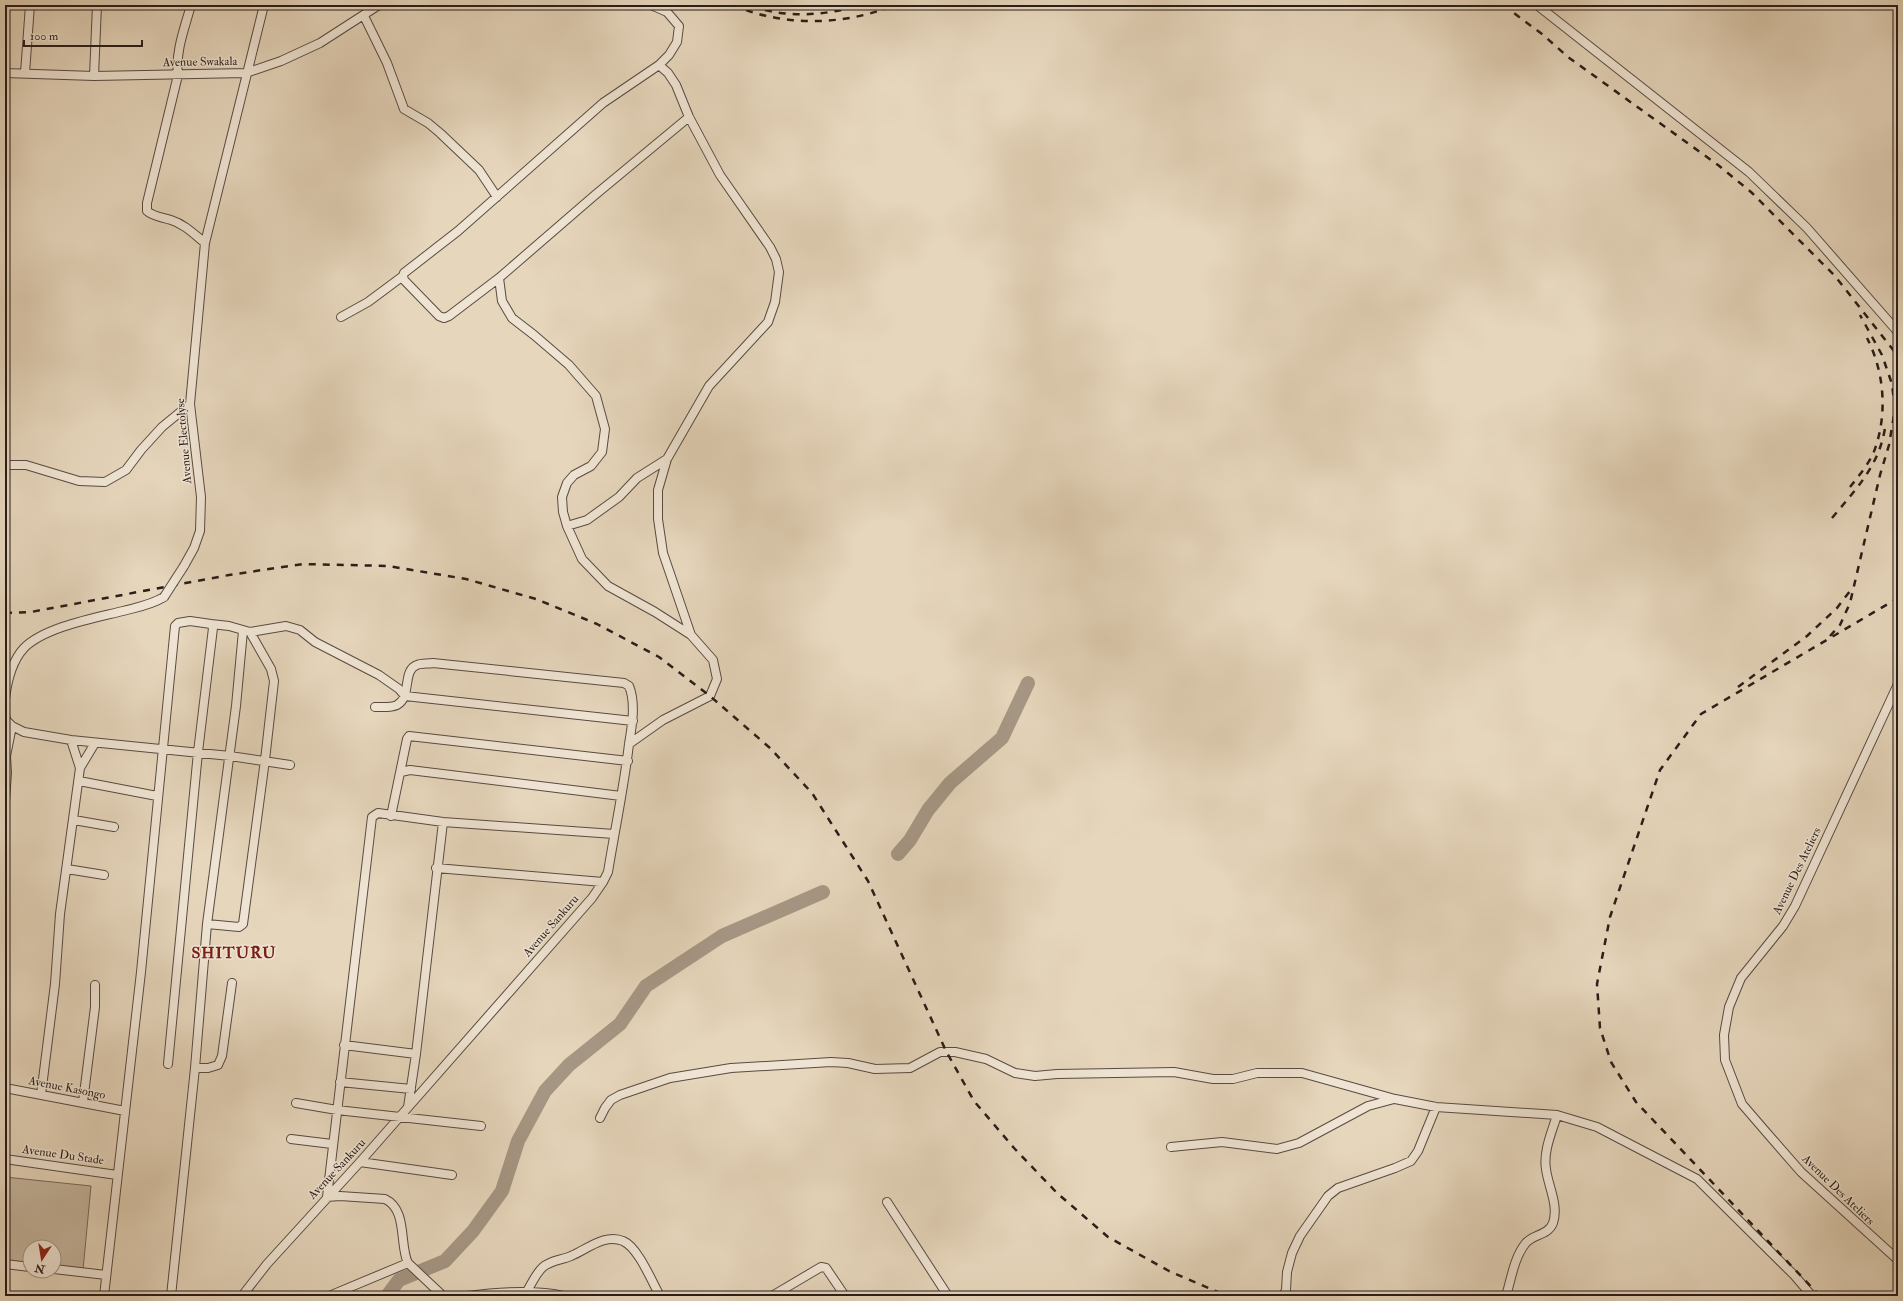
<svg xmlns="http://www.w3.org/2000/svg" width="1903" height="1301" font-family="'IM FELL Double Pica',serif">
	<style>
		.park { fill: #c6b7a0; stroke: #786a5c }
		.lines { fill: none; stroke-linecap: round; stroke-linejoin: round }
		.river { stroke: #a69785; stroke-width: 14 }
		.minor-casing { stroke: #584b42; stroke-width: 10 }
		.minor { stroke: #efe4d3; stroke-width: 8 }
		.rail { stroke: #291d19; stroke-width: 2.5; stroke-dasharray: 7 7; stroke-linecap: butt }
		.minor-bridge-casing { stroke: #584b42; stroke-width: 10; stroke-linecap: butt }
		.minor-bridge { stroke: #efe4d3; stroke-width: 8 }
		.labels { text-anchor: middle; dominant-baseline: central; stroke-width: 3; stroke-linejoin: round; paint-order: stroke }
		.street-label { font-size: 12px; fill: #291d19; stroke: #efe4d3 }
		.district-label { font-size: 16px; font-weight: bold; letter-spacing: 1px; fill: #7a1f14; stroke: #efe4d3 }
	</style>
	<rect width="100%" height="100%" fill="#e6d6bc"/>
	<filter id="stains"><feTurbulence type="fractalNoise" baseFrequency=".005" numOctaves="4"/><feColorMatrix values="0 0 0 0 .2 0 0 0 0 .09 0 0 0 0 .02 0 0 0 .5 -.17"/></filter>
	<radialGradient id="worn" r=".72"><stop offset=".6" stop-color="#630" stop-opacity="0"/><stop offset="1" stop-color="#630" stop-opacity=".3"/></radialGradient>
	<path class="park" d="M5 1177 91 1186 83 1270 54 1267V1247H30V1265L5 1262Z"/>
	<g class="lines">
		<path class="river" d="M898 854 910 840 928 810 950 783 1002 738 1028 683
			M387 1296 399 1280 445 1261 473 1231 502 1191 518 1141 545 1091 569 1065 620 1024 646 986 722 936 823 892"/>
		<g class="minor-casing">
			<path id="minor" d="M191 5C185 27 175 52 178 75L147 203V211C154 217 162 217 171 220 184 224 194 234 205 243
				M1537 5 1749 172 1807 228 1898 332
				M364 16 387 63 404 109 428 123 440 133 479 170 497 197
				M659 65 668 73 676 85 689 117 720 175 770 247 776 259 779 272 775 302 768 322 709 386 667 459 658 490V519L663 553 691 635
				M5 73 94 76 246 73 281 61 320 43 379 5
				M25 73 30 5
				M94 76 97 5
				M403 276 404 280 439 316 444 318 449 316 499 278 595 195 689 117
				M499 278 502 301 512 318 534 335 569 365 596 396 605 429 602 452 591 466 574 475 567 483 562 497 563 512 567 526 582 559 608 586 655 612 691 635 713 660 717 679 710 696 663 720 629 744
				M341 317 368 302 403 276 404 273 458 231 603 103 659 65 669 55 677 42 679 26 667 12 651 5
				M5 465H26L79 481 105 482 126 470 141 450 162 427 190 404
				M567 526 587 520 619 497 637 478 667 459
				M184 566 194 548 200 531 201 497 190 404 205 243 264 5
				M211 624 229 626 250 632 286 626 300 630 315 642 379 675 399 689 405 696 633 721
				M1898 684 1795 906 1783 926 1741 978 1729 1007 1724 1035 1725 1060 1742 1104 1767 1133 1801 1172 1898 1260
				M5 699C7 682 12 661 24 648 45 627 95 618 123 611 138 607 151 605 164 597
				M5 714 6 720 12 726 24 732 71 740 230 756 290 765
				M80 768 95 743
				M401 772 410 770 621 796
				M79 781 157 796
				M5 801 7 773 6 756 12 726
				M391 816 407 739 409 736 628 761
				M74 820 114 827
				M5 840V861
				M436 868 603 882
				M67 869 104 875
				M207 924 239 927 243 924 265 760 274 681 271 669 250 632
				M344 1045 416 1054
				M195 1068H208L218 1065 222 1056 232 983
				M340 1082 411 1089
				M5 1088 125 1111
				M41 1095 55 984 60 914 80 768 71 740
				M83 1102 95 1007V985
				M296 1103 337 1110 481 1126
				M408 1107 416 1054 443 822
				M600 1118 605 1108 611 1100 620 1095 670 1078 731 1068 831 1062 848 1063 875 1069 910 1068 940 1052H955L986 1059 1015 1073 1035 1076 1057 1074 1174 1072 1213 1079H1233L1257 1073H1302L1395 1099 1436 1107 1557 1115 1597 1127 1697 1179 1794 1275 1812 1296
				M291 1139 332 1144
				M1171 1147 1222 1142 1277 1149 1299 1143 1368 1106 1394 1099
				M5 1159 117 1175
				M360 1162 452 1175
				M887 1202 948 1296
				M5 1264 30 1267
				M54 1269 106 1275
				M526 1293C531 1285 536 1273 543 1267 551 1260 562 1260 571 1256 586 1250 605 1233 623 1241 638 1247 652 1282 660 1296
				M104 1296 141 972 175 626 178 623 190 621 211 624 213 628 198 752 168 1064
				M171 1296 195 1068 207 924 236 706 243 631
				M242 1296 267 1264 360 1162 592 898 603 882 608 872C615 829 624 787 629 744 632 726 636 703 629 686L624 683 433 663C428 664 421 663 417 665 402 670 412 697 397 705 391 708 381 707 375 707
				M329 1296 408 1263
				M443 1296 408 1263C399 1245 408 1210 385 1199L340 1196 327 1197 372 817 378 813 443 822 614 834
				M467 1296C498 1292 534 1289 564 1296
				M772 1296 821 1267 826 1268 845 1296
				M1054 1296H1093
				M1283 1296 1286 1290 1287 1272 1292 1253 1300 1236 1328 1196 1338 1188 1395 1168 1411 1161 1418 1151 1436 1107
				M1506 1296C1511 1280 1514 1258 1525 1244 1532 1234 1548 1236 1553 1223 1559 1205 1548 1186 1546 1169 1543 1151 1552 1132 1557 1115"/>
		</g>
		<use href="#minor" class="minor"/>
		<path class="rail" d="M733 5C784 27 843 26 895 5
			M779 5H807
			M1503 5 1542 34 1568 57 1718 165 1751 192 1835 276 1898 356
			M765 10C798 18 829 14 862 5
			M1850 487C1858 477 1867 466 1873 454 1888 417 1885 373 1867 338
			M1832 518C1856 489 1879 466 1885 428
			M5 613 31 612 229 575 303 564 388 566 466 579 536 599 597 624 659 657 710 696 770 748 812 793 868 881 946 1051 974 1101 1014 1148 1057 1193 1108 1237 1169 1271 1227 1296
			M1830 636 1840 625 1850 603 1880 475 1889 445 1895 409 1892 384 1882 355 1860 315
			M1738 687 1807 636 1837 608 1850 591
			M1820 1296 1636 1102 1611 1062 1600 1028 1597 984 1610 917 1660 770 1701 714 1898 598"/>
		<g class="minor-bridge-casing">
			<path id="minor-bridge" d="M164 597 184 566"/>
		</g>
		<use href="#minor-bridge" class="minor-bridge"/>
	</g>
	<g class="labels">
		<g class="street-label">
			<text transform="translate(200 62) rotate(-1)">Avenue Swakala</text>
			<text transform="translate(184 441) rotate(-95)">Avenue Electolyse</text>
			<text transform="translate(1797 871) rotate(-64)">Avenue Des Ateliers</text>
			<text transform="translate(551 926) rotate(-49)">Avenue Sankuru</text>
			<text transform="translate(67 1088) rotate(11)">Avenue Kasongo</text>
			<text transform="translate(63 1155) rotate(8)">Avenue Du Stade</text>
			<text transform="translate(337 1169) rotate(-47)">Avenue Sankuru</text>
			<text transform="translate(1838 1190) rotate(44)">Avenue Des Ateliers</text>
		</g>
		<g class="district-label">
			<text x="234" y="953">SHITURU</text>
		</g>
	</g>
	<rect width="1903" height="1301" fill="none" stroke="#e6d6bc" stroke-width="20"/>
	<rect x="6" y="6" width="1891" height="1289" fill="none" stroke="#291d19" stroke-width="2"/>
	<rect x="10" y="10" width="1883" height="1281" fill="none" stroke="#291d19"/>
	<g transform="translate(42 1259) rotate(192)"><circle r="19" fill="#efe4d3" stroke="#a09489"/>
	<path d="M0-3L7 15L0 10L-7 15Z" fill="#8f2418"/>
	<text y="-6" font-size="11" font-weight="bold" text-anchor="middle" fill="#291d19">N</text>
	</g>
	<path d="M24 40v6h118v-6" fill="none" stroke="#291d19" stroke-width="2"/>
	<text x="30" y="40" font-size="12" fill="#291d19" stroke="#efe4d3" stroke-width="3" paint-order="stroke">100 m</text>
	<rect width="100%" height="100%" filter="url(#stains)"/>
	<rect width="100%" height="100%" fill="url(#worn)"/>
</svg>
